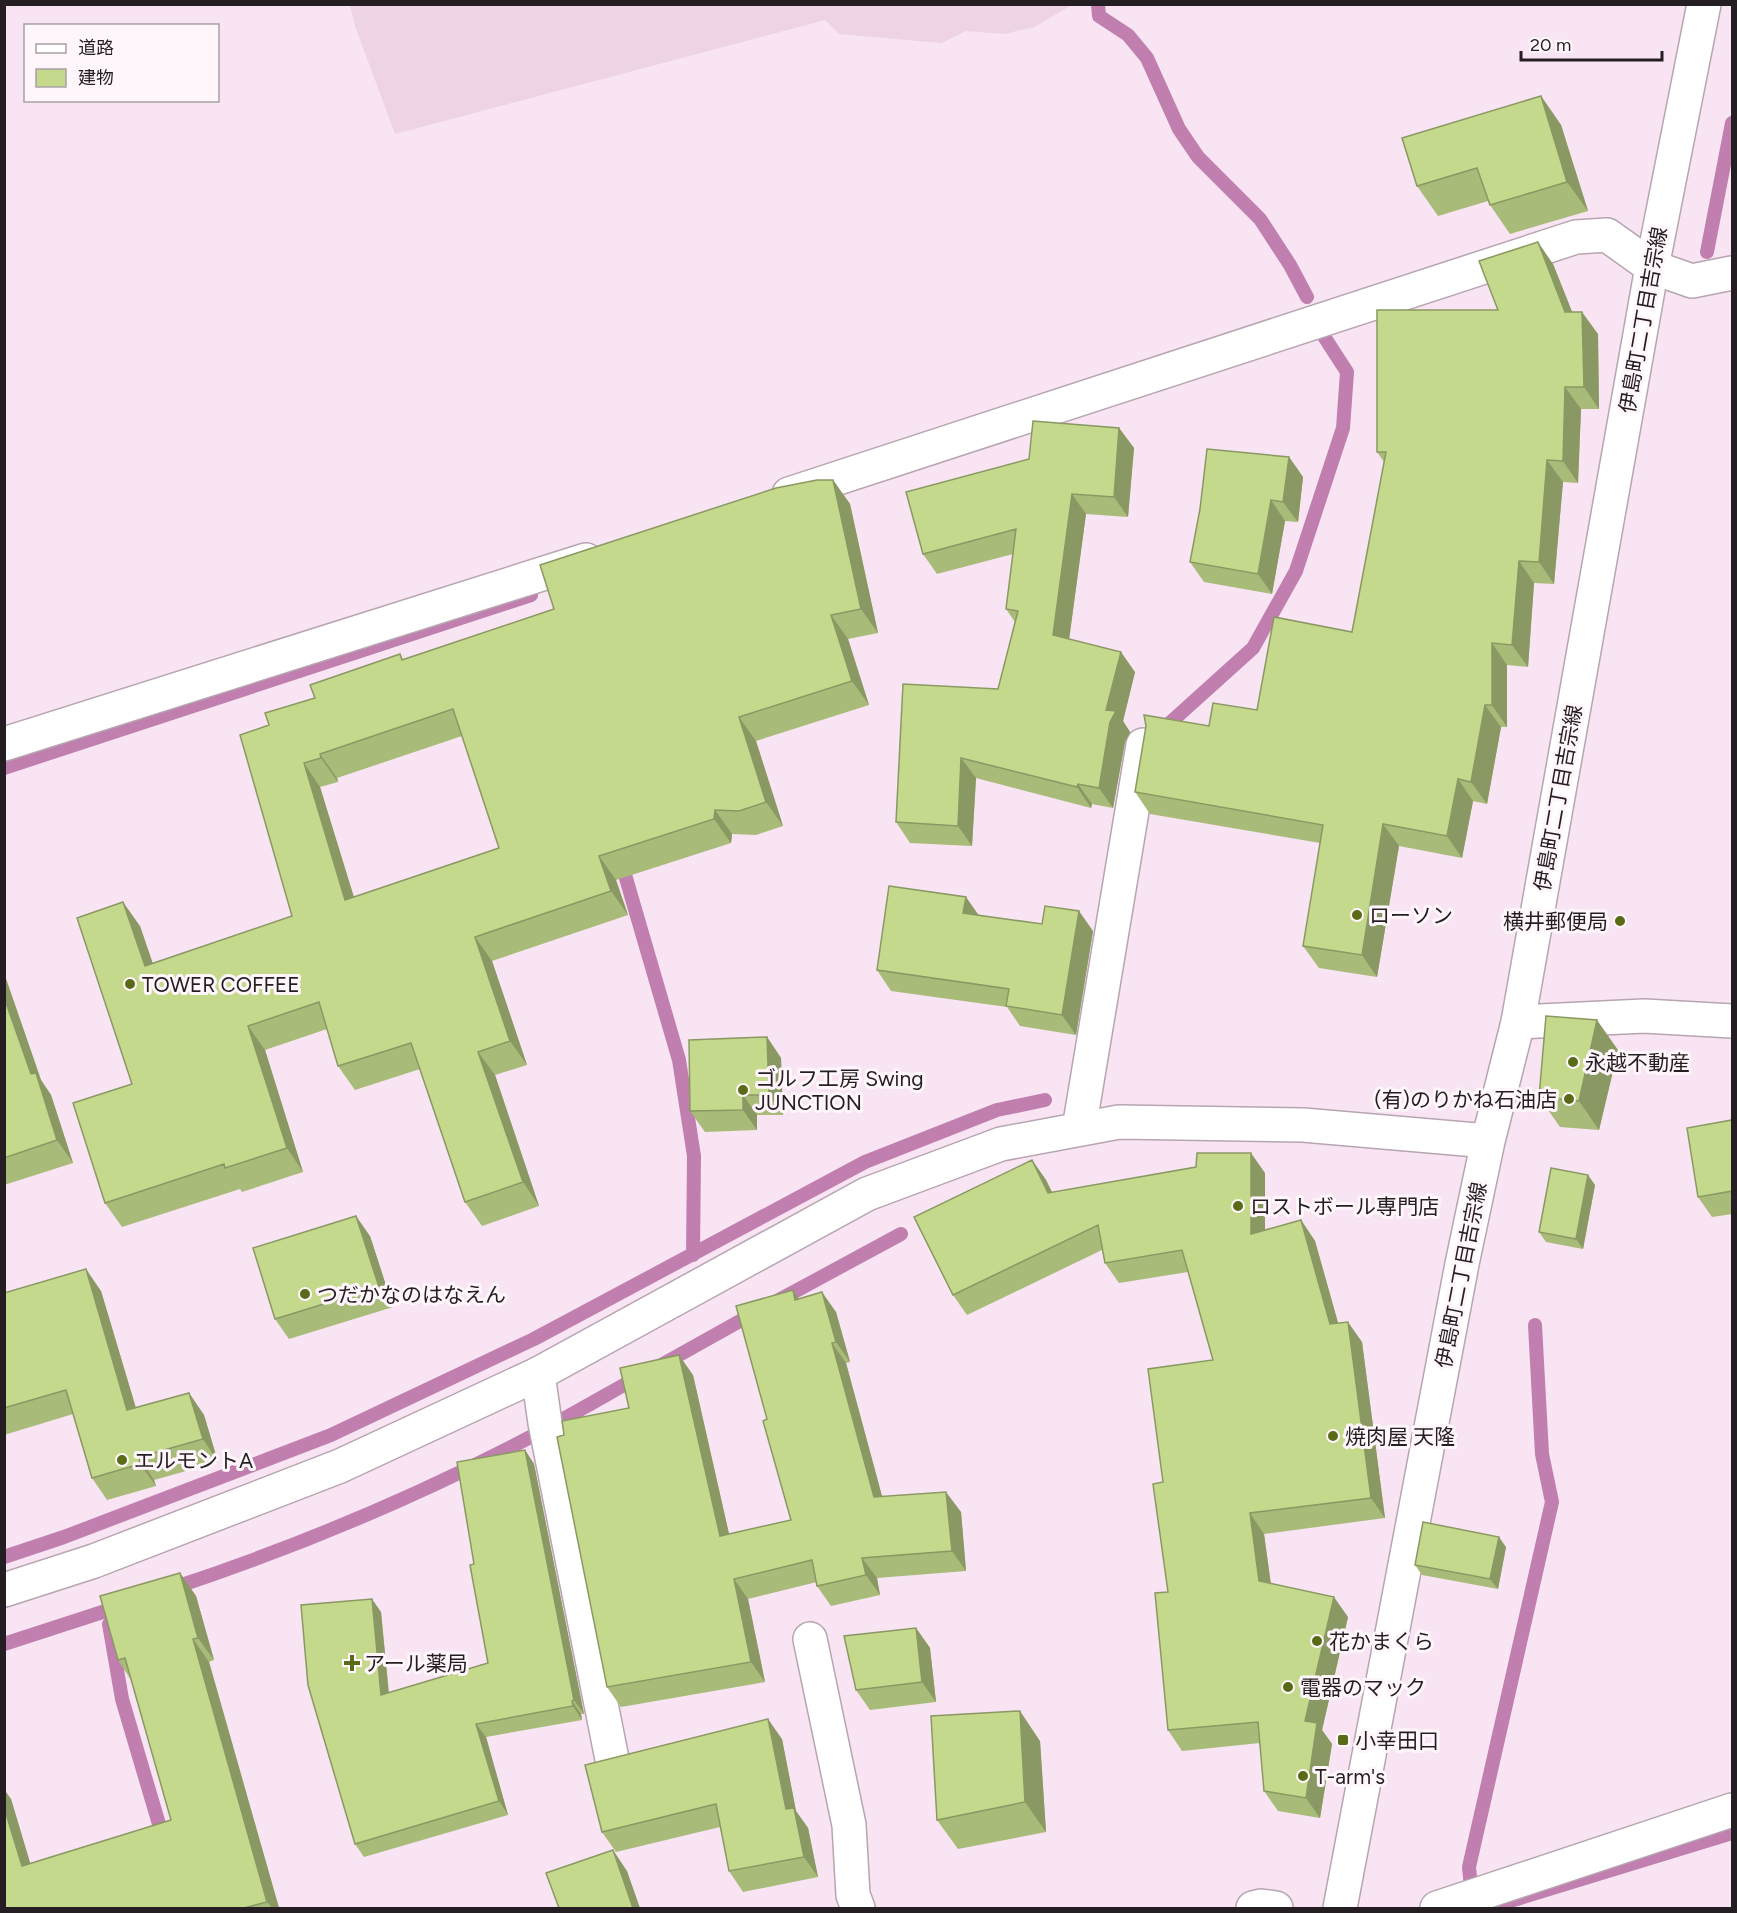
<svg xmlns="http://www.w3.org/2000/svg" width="1737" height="1913" font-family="Figtree,'Noto Sans JP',sans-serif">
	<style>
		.built { fill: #edd3e4 }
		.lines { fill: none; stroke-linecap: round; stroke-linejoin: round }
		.stream { stroke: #c07fae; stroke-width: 14 }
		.minor-casing { stroke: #b7a5b1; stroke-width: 36 }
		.tertiary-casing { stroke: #b7a5b1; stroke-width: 36 }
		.minor { stroke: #fff; stroke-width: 33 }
		.tertiary { stroke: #fff; stroke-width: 33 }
		.wall { fill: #a9bb79; fill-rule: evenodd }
		.shaded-wall { fill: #8a9863 }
		.building { fill: #c5d98d; stroke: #8a9863; stroke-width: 1.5; fill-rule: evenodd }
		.poi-dot { fill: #5a6b17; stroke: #fef6fb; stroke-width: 2 }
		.labels { text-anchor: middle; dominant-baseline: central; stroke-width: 6; stroke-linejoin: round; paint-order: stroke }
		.street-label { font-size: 21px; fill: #241e22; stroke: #fef6fb }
		.poi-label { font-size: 21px; fill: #241e22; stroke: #fef6fb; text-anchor: start }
	</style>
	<rect width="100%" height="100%" fill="#f8e4f2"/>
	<path class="built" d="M350 5V4L1072 5 1034 27 1004 34 966 31 941 43 839 34 825 20 395 134 355 26Z"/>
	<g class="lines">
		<path class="stream" d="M1098 4 1099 16 1128 35 1147 58 1179 129 1198 157 1260 219 1290 265 1307 297
			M1707 252 1732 123
			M1161 731 1253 648 1296 571 1343 428 1347 372 1325 338
			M4 768 531 595
			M621 861 679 1060 694 1156 693 1255
			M779 1300 901 1234
			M663 1364 756 1312
			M4 1557 64 1537 331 1435 534 1339 865 1162 997 1110 1045 1100
			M170 1589C288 1550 404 1502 515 1445 556 1424 597 1400 638 1377
			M109 1624 122 1699 164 1841
			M4 1644 121 1606
			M1472 1898 1469 1867 1552 1502 1542 1454 1535 1325
			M1487 1908 1732 1833"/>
		<g class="minor-casing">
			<path id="minor" d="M789 494 1576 237 1607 235 1652 267 1692 281 1732 273
				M4 744 586 560
				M1518 1022 1644 1016 1732 1021
				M1079 1129 1143 745
				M538 1374 545 1423 612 1759
				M810 1639 849 1825 853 1895 858 1908
				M1253 1908 1261 1906 1276 1908
				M1437 1908 1732 1810"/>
		</g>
		<g class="tertiary-casing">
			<path id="tertiary" d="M4 1590 94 1561 340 1466 538 1374 867 1194 1001 1144 1119 1122 1303 1125 1488 1141
				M1340 1908 1462 1264 1488 1141 1518 1022 1652 267 1704 4"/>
		</g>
		<use href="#minor" class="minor"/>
		<use href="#tertiary" class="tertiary"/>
	</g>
	<path class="wall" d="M1541 96 1561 125 1588 211 1510 234 1490 205 1488 201 1438 216 1417 186Z
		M1553 264 1572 312 1598 334 1599 409H1581L1578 483 1563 482 1554 584 1534 583 1528 667 1507 665V727H1501L1487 804 1473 801 1462 858 1399 846 1377 977 1319 968 1303 946 1320 843 1150 814 1135 792 1209 726 1257 710 1352 632 1384 462 1377 452 1498 310Z
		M1119 428 1134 448 1128 517 1086 514 1069 639 1135 672 1123 721 1130 732 1125 742 1113 808 1092 804 1091 808 976 778 972 846 910 843 896 822 998 689 1015 622 1006 609 1013 554 937 574 923 554 1029 459Z
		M1289 457 1303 477 1298 522 1285 521 1272 594 1204 582 1190 562Z
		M833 480 850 504 878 633 848 639 869 705 756 741 783 826 756 835 732 834 731 843 616 880 628 915 492 961 527 1065 495 1075 539 1206 482 1226 465 1202 420 1069 355 1090 338 1066 327 1029 265 1050 303 1172 242 1192 240 1189 122 1227 105 1203 132 1084 140 926 152 963 292 916 269 725 315 698 400 654 403 659 554 609ZM462 736 499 848 354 897 320 787 338 782 337 778Z
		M978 915 1093 931 1076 1035 1020 1026 1007 1007 891 991 877 970Z
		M4 973 41 1080 51 1095 73 1163 4 1185Z
		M767 1037 781 1058 783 1115H757V1130L705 1132 690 1111Z
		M1618 1050 1599 1130 1560 1127 1539 1097Z
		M1732 1120V1214L1712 1217 1698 1197Z
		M1032 1160 1046 1180 1052 1192 1265 1173V1230L1301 1220 1315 1241 1338 1323 1362 1342 1385 1518 1264 1534 1271 1584 1348 1617 1322 1730 1332 1744 1320 1818 1278 1811 1264 1791 1260 1743 1182 1751 1168 1730V1592L1163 1482 1213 1360 1188 1272 1119 1283 1105 1263 1102 1250 967 1315 953 1295Z
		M1595 1185 1583 1249 1546 1242 1539 1232Z
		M370 1236 393 1307 289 1339 275 1319Z
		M793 1290 799 1299 836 1312 850 1362 846 1363 882 1497 961 1512 966 1571 877 1578 880 1595 831 1606 817 1586V1582L748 1599 765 1682 621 1707 607 1687 564 1435 629 1408 693 1375 729 1534 791 1520 767 1419Z
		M101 1291 136 1408 189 1393 204 1415 218 1462 154 1480 156 1486 107 1500 92 1478 73 1414 4 1435V1293Z
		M525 1450 534 1464 584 1714H581L582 1720 486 1737 508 1815 364 1857 355 1844 381 1612 389 1692 488 1663 474 1564Z
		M1506 1547 1498 1589 1422 1575 1415 1565Z
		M180 1573 196 1596 214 1660 209 1662 279 1908H4L11 1799 30 1864 171 1820 131 1680 118 1660Z
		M916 1628 930 1648 936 1702 870 1710 856 1690Z
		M782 1739 796 1811 808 1828 818 1877 743 1892 729 1871 720 1827 616 1852 602 1832Z
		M1040 1741 1046 1832 958 1849 937 1820Z"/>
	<path class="shaded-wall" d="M1541 96 1561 125 1588 211 1567 182Z
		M1538 242 1553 264 1581 334 1565 312Z
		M1582 312 1598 334 1599 409 1584 387Z
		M1565 387 1581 409 1578 483 1563 461Z
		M1119 428 1134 448 1128 517 1114 497Z
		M1289 457 1303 477 1298 522 1283 502Z
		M1547 460 1563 482 1554 584 1539 562Z
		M833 480 850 504 878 633 861 609Z
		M1072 494 1086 514 1067 655 1053 635Z
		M1271 500 1285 521 1272 594 1258 574Z
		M1519 561 1534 583 1528 667 1512 645Z
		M831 615 848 639 869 705 852 681Z
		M1492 643 1507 665V727L1492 705Z
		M1121 652 1135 672 1123 721 1130 732 1125 742 1113 808 1099 788 1106 710Z
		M1485 705 1501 727 1487 804 1471 782Z
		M739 717 756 741 783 826 766 802Z
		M320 754 337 778 338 782 321 758Z
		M961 758 976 778 972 846 958 826Z
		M304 763 320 787 362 924 345 900Z
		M1458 779 1473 801 1462 858 1447 836Z
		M1078 784 1092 804 1091 808 1077 787Z
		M715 810 732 834 731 843 714 819Z
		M1383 824 1399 846 1377 977 1362 955Z
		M599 856 616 880 628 915 611 891Z
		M966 897 980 917 963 913Z
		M123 902 140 926 162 990 145 966Z
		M1079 911 1093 931 1076 1035 1062 1015Z
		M475 937 492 961 527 1065 510 1041Z
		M4 973 41 1080 51 1095 73 1163 57 1140 31 1074 4 997Z
		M1597 1020 1618 1050 1599 1130 1579 1101Z
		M248 1026 265 1050 303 1172 287 1148Z
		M767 1037 781 1058 783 1115 769 1095Z
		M478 1052 495 1075 539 1206 523 1182Z
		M743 1095 757 1115V1130L743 1110Z
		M1251 1153 1265 1173V1255L1251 1234Z
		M1032 1160 1046 1180 1062 1213 1048 1193Z
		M1588 1175 1595 1185 1583 1249 1576 1239Z
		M356 1216 370 1236 393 1307 379 1287Z
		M1301 1220 1315 1241 1344 1344 1330 1324Z
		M86 1269 101 1291 143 1432 127 1410Z
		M793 1290 807 1311 795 1300Z
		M822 1292 836 1312 850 1362 836 1342Z
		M1348 1322 1362 1342 1385 1518 1371 1498Z
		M832 1343 846 1363 888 1518 874 1497Z
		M679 1355 693 1375 734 1556 720 1536Z
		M189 1393 204 1415 218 1462 203 1439Z
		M525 1450 534 1464 584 1714 574 1700Z
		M139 1457 154 1480 156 1486 140 1464Z
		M946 1492 961 1512 966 1571 952 1551Z
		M1250 1513 1264 1534 1273 1601 1259 1581Z
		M1499 1537 1506 1547 1498 1589 1490 1579Z
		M862 1558 877 1578 880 1595 866 1575Z
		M180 1573 196 1596 214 1660 198 1638Z
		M734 1579 748 1599 765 1682 751 1662Z
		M1334 1597 1348 1617 1322 1730 1332 1744 1320 1818 1306 1798 1305 1721Z
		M372 1599 381 1612 390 1708 381 1695Z
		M916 1628 930 1648 936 1702 922 1682Z
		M193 1639 209 1662 279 1908H272L267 1902Z
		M572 1701 581 1714 582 1720 573 1706Z
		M1020 1711 1040 1741 1046 1832 1025 1802Z
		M768 1719 782 1739 796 1811 808 1828 818 1877 804 1857 786 1809Z
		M476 1724 486 1737 508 1815 499 1801Z
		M4 1789 11 1799 38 1889 22 1866 4 1807Z
		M613 1850 627 1871 640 1908H633Z"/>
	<path class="building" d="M1541 96 1567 182 1490 205 1477 168 1417 186 1402 138Z
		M1538 242 1565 312H1582L1584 387H1565L1563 461 1547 460 1539 562 1519 561 1512 645 1492 643V705H1485L1471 782 1458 779 1447 836 1383 824 1362 955 1303 946 1323 825 1135 792 1146 726 1144 715 1209 726 1213 703 1257 710 1274 617 1352 632 1386 452H1377V310H1498L1479 261Z
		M1033 421 1119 428 1114 497 1072 494 1053 635 1121 652 1106 710 1116 711 1110 722 1099 788 1078 784 1077 787 961 758 958 826 896 822 903 684 998 689 1018 611 1006 609 1016 529 923 554 906 492 1029 459Z
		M1207 449 1289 457 1283 502 1271 500 1258 574 1190 562 1200 509Z
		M817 480H833L861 609 831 615 852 681 739 717 766 802 739 811 715 810 714 819 599 856 611 891 475 937 510 1041 478 1052 523 1182 465 1202 411 1043 338 1066 319 1002 248 1026 287 1148 225 1168 224 1164 105 1203 73 1103 132 1084 77 918 123 902 145 966 292 916 240 735 269 725 265 713 315 698 310 685 400 654 402 660 554 609 540 565 776 488ZM453 709 499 848 345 900 304 763 321 758 320 754Z
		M889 886 966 897 963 913 1042 924 1045 906 1079 911 1062 1015 1006 1006 1009 989 877 970Z
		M4 997 31 1074 36 1073 57 1140 4 1158Z
		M1546 1016 1597 1020 1579 1101 1539 1097Z
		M767 1037 769 1095H743V1110L690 1111 689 1040Z
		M1732 1120V1191L1698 1197 1687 1128Z
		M1197 1153H1251V1234L1301 1220 1330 1324 1348 1322 1371 1498 1250 1513 1259 1581 1334 1597 1305 1721 1317 1723 1306 1798 1264 1791 1258 1722 1168 1730 1155 1593 1168 1592 1153 1484 1163 1482 1148 1369 1213 1360 1182 1250 1105 1263 1098 1225 953 1295 914 1217 1032 1160 1048 1193 1196 1167Z
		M1551 1168 1588 1175 1576 1239 1539 1232Z
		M356 1216 379 1287 275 1319 253 1248Z
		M86 1269 127 1410 189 1393 203 1439 139 1457 140 1464 92 1478 66 1390 4 1408V1293Z
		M793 1290 795 1300 822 1292 836 1342 832 1343 874 1497 946 1492 952 1551 862 1558 866 1575 817 1586 812 1560 734 1579 751 1662 607 1687 557 1437 564 1435 562 1421 629 1408 620 1368 679 1355 720 1536 791 1520 763 1421 767 1419 736 1306Z
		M525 1450 574 1700 572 1701 573 1706 476 1724 499 1801 355 1844 308 1685 301 1605 372 1599 381 1695 488 1663 470 1565 474 1564 457 1462Z
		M1423 1522 1499 1537 1490 1579 1415 1565Z
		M180 1573 198 1638 193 1639 267 1902 244 1908H4V1807L22 1866 171 1820 125 1658 118 1660 100 1596Z
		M916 1628 922 1682 856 1690 844 1636Z
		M1020 1711 1025 1802 937 1820 931 1716Z
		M768 1719 786 1809 794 1808 804 1857 729 1871 716 1804 602 1832 585 1765Z
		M613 1850 633 1908H559L546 1873Z"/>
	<g class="poi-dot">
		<circle cx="1357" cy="915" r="6"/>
		<circle cx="1620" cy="921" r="6"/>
		<circle cx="130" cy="984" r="6"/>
		<circle cx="1573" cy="1062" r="6"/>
		<circle cx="743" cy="1090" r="6"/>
		<circle cx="1569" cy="1099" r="6"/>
		<circle cx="1238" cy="1206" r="6"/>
		<circle cx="305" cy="1294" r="6"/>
		<circle cx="1333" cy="1436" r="6"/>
		<circle cx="122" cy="1460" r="6"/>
		<circle cx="1317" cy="1641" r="6"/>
		<path d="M349 1654h6v6h6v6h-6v6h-6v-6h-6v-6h6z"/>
		<circle cx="1288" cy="1687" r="6"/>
		<rect x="1337" y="1734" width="12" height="12" rx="3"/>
		<circle cx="1303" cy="1776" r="6"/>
	</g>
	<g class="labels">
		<g class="street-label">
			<text transform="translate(1643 320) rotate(-80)">伊島町二丁目吉宗線</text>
			<text transform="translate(1558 798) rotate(-80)">伊島町二丁目吉宗線</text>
			<text transform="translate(1461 1275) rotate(-79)">伊島町二丁目吉宗線</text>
		</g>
		<g class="poi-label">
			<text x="1369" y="915">ローソン</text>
			<text x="1608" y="921" text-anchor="end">横井郵便局</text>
			<text x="142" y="984">TOWER COFFEE</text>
			<text x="1585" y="1062">永越不動産</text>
			<text x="755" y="1078">ゴルフ工房 Swing<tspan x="755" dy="24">JUNCTION</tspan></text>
			<text x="1557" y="1099" text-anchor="end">(有)のりかね石油店</text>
			<text x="1250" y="1206">ロストボール専門店</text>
			<text x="317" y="1294">つだかなのはなえん</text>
			<text x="1345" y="1436">焼肉屋 天隆</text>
			<text x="134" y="1460">エルモントA</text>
			<text x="1329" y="1641">花かまくら</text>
			<text x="364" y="1663">アール薬局</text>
			<text x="1300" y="1687">電器のマック</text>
			<text x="1355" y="1740">小幸田口</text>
			<text x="1315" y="1776">T-arm's</text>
		</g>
	</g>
	<rect width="1737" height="1913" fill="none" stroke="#241e22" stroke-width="12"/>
	<rect x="24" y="24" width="195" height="78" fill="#fef6fb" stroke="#a7a0a4" stroke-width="1.5"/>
	<rect x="36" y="44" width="30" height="9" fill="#ffffff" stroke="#a7a0a4" stroke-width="1.5"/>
	<text x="78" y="54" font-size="18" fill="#241e22">道路</text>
	<rect x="36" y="69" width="30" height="18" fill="#c5d98d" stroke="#a7a0a4" stroke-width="1.5"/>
	<text x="78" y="84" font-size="18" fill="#241e22">建物</text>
	<path d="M1521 51v9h141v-9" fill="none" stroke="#241e22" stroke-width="3"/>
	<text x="1530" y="51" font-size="18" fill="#241e22" stroke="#fef6fb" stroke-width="4.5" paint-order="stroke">20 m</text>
</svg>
